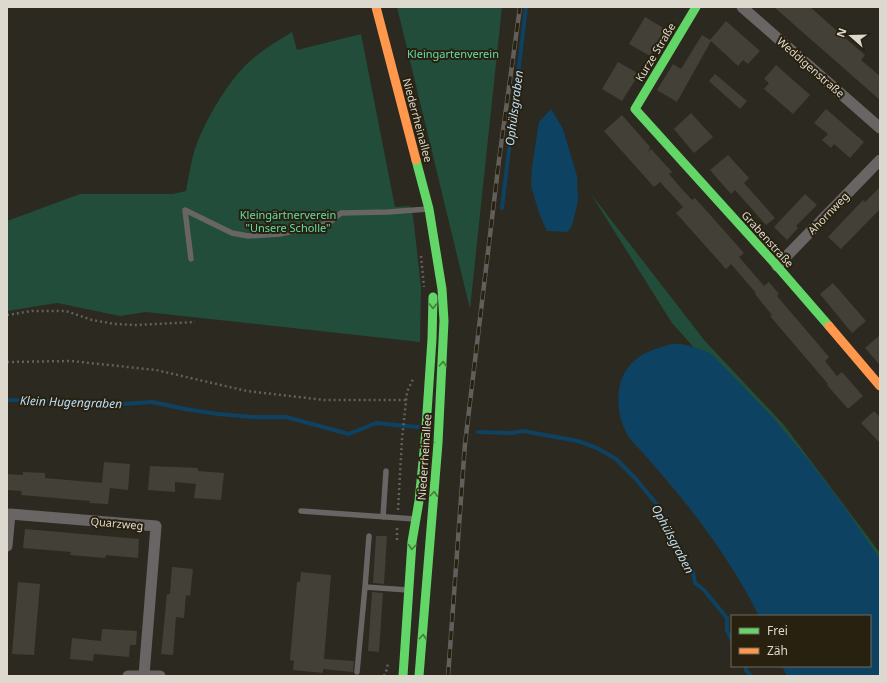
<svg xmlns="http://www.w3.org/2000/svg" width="887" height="683" font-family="'Noto Sans',sans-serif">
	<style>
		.green { fill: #214d3a }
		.water { fill: #0e4262 }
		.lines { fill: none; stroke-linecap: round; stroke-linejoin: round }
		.stream { stroke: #0e4262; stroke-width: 4 }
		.building { fill: #434038 }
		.path { stroke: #63605d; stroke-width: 2.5; stroke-dasharray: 2 3; stroke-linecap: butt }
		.lane { stroke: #686564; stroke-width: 5.5 }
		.street { stroke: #686564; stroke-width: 11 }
		.fast { stroke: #63d668; stroke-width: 9 }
		.slow { stroke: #ff974d; stroke-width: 9 }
		.rail-casing { stroke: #625f5a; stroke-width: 4.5 }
		.rail { stroke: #282110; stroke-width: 3; stroke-dasharray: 9; stroke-linecap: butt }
		.oneway { stroke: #467c3c }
		.labels { text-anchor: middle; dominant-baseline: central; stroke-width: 4; stroke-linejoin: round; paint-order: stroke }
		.street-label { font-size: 11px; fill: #ddd9ce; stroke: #282110 }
		.park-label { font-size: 11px; fill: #63dca9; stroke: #282110 }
		.water-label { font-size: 12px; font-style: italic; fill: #baddf8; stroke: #282110 }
	</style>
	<rect width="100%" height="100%" fill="#2c2920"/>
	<path class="green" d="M397 7H502L470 309Z
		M292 32 297 50 361 34 395 207 410 206 413 216 421 287 420 342 146 312 120 316 57 303 7 311V221L80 194H172L186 191C189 176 191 160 196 146 205 121 226 85 245 66 258 52 276 42 292 32Z
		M591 194 705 341 784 425 880 553V578L776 439 672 323Z"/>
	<path class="water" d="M551 109 563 129 577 176 578 201 572 226 567 232 547 231 539 213 531 186 532 167 539 122Z
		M671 344H681L694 347 710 353 727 370 773 418 807 458 845 508 880 559V676H787L782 666H870V616H759C726 550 680 493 630 439 615 417 612 379 635 360 646 351 658 348 671 344Z"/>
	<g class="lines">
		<path class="stream" d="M502 208 526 7
			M7 400 70 401 107 405 152 402 185 409 218 414 253 417H286L349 434 376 423 418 427
			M478 432 512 433 523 431 578 441 597 448 616 459 635 478 659 507 672 535 693 572 695 583 704 590 727 618V630L732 641
			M746 666V670L751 676"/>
	</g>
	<path class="building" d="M774 7H810L836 30 865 55 861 60 880 76V100Z
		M645 17 665 29 650 56 629 44Z
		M726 21 760 51 748 64 743 60 738 66 711 41 677 102 657 90 673 64 681 69 702 35 710 40Z
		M618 62 639 74 622 101 602 89Z
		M776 65 810 95 793 114 764 89 769 83 764 79Z
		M715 74 747 101 740 109 709 81Z
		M826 109 864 142 850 158 834 144 831 148 822 140 828 134 814 123Z
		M691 113 713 137 694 153 674 129Z
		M622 115 650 147 648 152 651 149 672 172 669 174 680 187 692 200 695 198 744 253 739 257 764 286 769 282 779 294 777 296 829 357 825 361 837 376 842 372 863 396 848 409 827 385 828 384 770 316 772 315 755 294 756 293 731 264 726 269 676 213 683 207 660 182 654 187 604 131Z
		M728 155 749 178 744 183 775 218 766 225 735 190 731 194 710 170Z
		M880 187V209L841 249 828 237 863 200 865 202Z
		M805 194 817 205 796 226 798 228 787 240 774 227Z
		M833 283 866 321 852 333 820 294Z
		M880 335V365L865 348Z
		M874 411 880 417V443L861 423Z
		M104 462 130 464 128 490 110 488 108 504 89 503 90 501 21 495 22 491 7 490V474L23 475V472L45 473V478L102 483Z
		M150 466 198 468V471L224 473 221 500 194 498 196 484 175 482V492L148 490Z
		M25 529 139 539 138 558 106 555 105 558 70 555 71 552 23 548Z
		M376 536H387L384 584 373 583Z
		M172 567 193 569 190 596 186 595 184 618 176 617 173 655 161 654 167 594H170Z
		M301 572 331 575 324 659 354 661 353 672 323 669V673L293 670 294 661 290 660 297 582H300Z
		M18 582 40 584 34 655 12 654Z
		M372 592 383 593 379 652 368 651Z
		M102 629 137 631 136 645H130L129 657 94 654 93 661 70 659 72 638 101 641Z"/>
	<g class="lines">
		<path class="path" d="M421 256 424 287
			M7 315 32 311H66L92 320 115 324 136 325 195 322
			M7 362 71 361 156 370 247 391 324 400H406
			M398 510 402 439 407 392 414 377
			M397 540V527
			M384 676 387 669 388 662"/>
		<path class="lane" d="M191 259 185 210 232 233 248 236 280 234 329 223 341 213 388 212 428 209
			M301 511 415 519
			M383 517 386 471
			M369 536 365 587 408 590
			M357 672 365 587"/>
		<path class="street" d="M742 7 880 128
			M777 266 880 160
			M7 546 10 514 156 526 144 675
			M128 676H160"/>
		<path class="fast" d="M696 7 635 109 777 266 829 326
			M416 160 429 209 442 289 444 321 438 443 419 676
			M403 676 412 542 419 501 425 442 432 339 433 297"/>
		<path class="slow" d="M376 7 416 160
			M829 326 880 386"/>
		<g class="rail-casing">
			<path id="rail" d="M448 676 465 444 499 160 520 7"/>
		</g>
		<use href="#rail" class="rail"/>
	</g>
	<defs><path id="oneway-chevron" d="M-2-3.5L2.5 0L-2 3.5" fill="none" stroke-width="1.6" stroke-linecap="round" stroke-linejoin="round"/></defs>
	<g class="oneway">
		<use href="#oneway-chevron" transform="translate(433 306) rotate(91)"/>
		<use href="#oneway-chevron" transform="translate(443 364) rotate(-87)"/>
		<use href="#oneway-chevron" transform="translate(434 494) rotate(-85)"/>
		<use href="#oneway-chevron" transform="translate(412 547) rotate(95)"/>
		<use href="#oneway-chevron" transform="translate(423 637) rotate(-85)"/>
	</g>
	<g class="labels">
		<g class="street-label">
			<text transform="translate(655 52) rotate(-59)">Kurze Straße</text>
			<text transform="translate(811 67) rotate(41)">Weddigenstraße</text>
			<text transform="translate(418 120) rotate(75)">Niederrheinallee</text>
			<text transform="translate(828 213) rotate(-46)">Ahornweg</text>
			<text transform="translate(768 239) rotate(48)">Grabenstraße</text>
			<text transform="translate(424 457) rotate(-86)">Niederrheinallee</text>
			<text transform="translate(117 523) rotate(5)">Quarzweg</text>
		</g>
		<g class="park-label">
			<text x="453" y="53">Kleingartenverein</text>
			<text x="288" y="214">Kleingärtnerverein<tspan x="288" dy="13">"Unsere Scholle"</tspan></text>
		</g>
		<g class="water-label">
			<text transform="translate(514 108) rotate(-83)">Ophülsgraben</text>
			<text transform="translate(71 402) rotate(2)">Klein Hugengraben</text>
			<text transform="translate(673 539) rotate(62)">Ophülsgraben</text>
		</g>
	</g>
	<rect width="887" height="683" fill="none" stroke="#ddd9ce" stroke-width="16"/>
	<rect x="731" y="615" width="140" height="52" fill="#282110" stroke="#706b5c"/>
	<rect x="739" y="628" width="20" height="6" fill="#63d668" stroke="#706b5c"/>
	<text x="767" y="635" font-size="12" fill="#ddd9ce">Frei</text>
	<rect x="739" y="648" width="20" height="6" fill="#ff974d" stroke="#706b5c"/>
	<text x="767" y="655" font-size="12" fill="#ddd9ce">Zäh</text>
	<g transform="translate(851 36) rotate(290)" stroke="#282110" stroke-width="3" paint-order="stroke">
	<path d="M0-3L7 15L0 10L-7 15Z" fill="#ddd9ce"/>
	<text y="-6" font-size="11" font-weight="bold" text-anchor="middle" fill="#ddd9ce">N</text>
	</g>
</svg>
